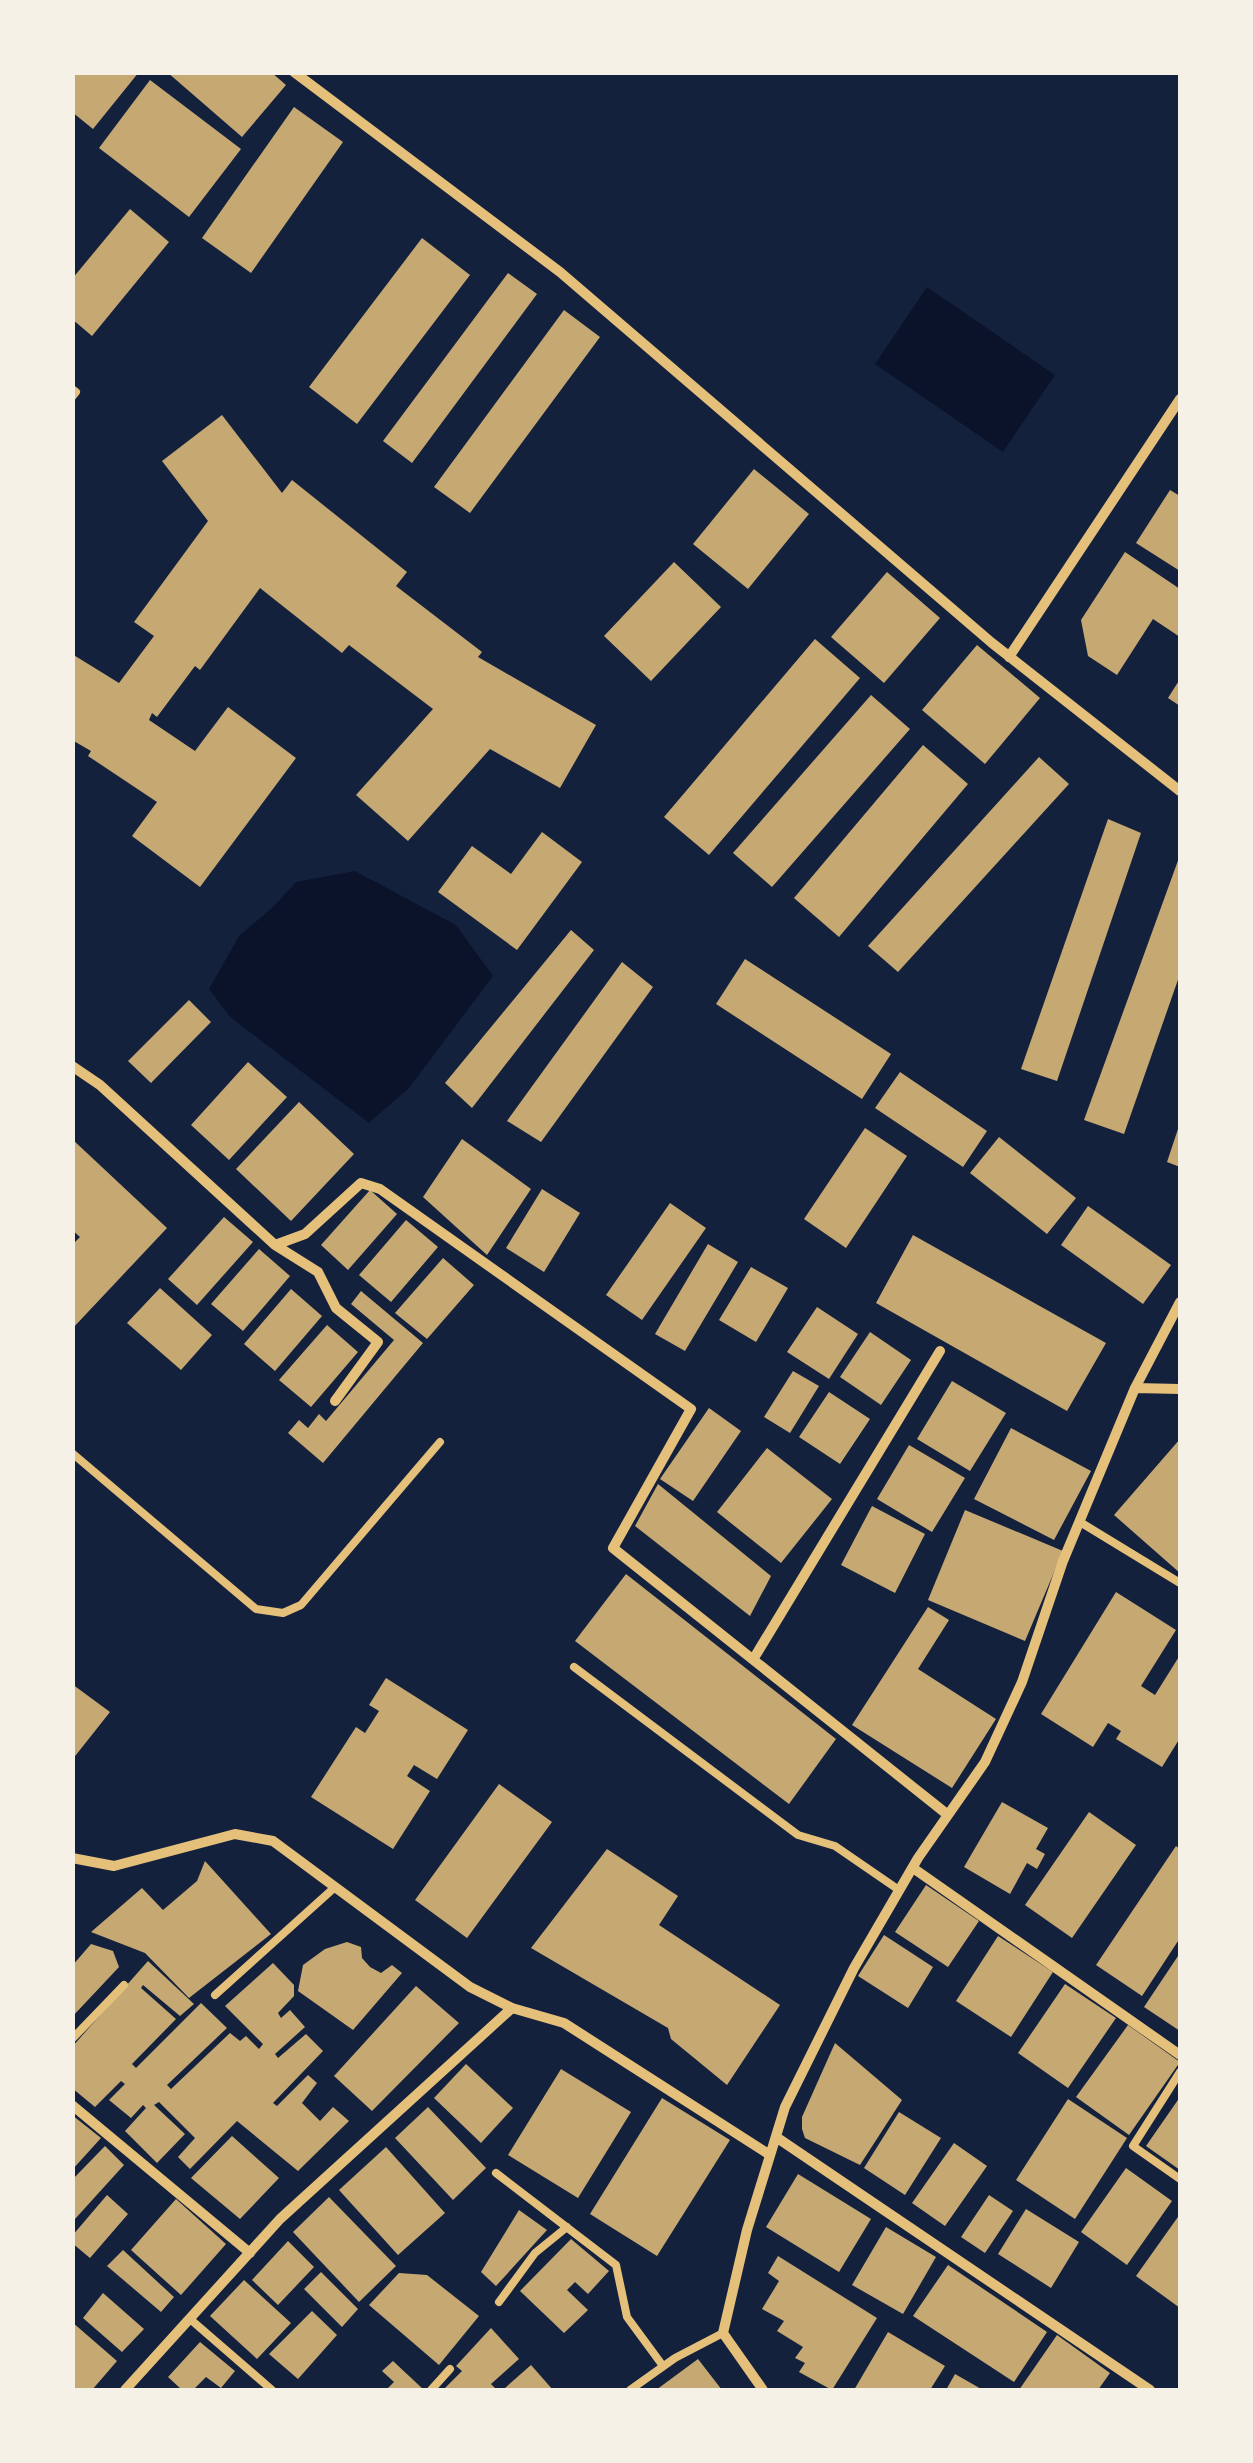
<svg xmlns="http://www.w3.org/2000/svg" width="1253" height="2463" font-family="Ubuntu,sans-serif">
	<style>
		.water { fill: #0b132b }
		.building { fill: #c6a872 }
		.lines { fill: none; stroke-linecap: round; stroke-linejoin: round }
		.service { stroke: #e5c07b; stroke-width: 8 }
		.minor { stroke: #e5c07b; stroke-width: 10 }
	</style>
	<rect width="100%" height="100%" fill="#14213d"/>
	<path class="water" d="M927 287 1055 375 1003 452 875 364Z
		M355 871 456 925 493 976 409 1088 369 1123 230 1017 209 989 239 936 273 907 296 882Z"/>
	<path class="building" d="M72 72H139L93 129 72 112Z
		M167 72H271L286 85 242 137Z
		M150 80 241 149 189 217 99 148Z
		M294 107 343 142 251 273 202 238Z
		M130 209 169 242 92 336 72 319V279Z
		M422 238 470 275 357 424 309 387Z
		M508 273 537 294 412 463 383 441Z
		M564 310 600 337 470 513 434 487Z
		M222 415 282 493 292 480 407 572 396 586 482 652 478 657 596 725 560 788 490 749 408 841 356 795 433 709 349 645 342 653 260 588 200 670 195 666 157 717 152 713 149 720 195 751 228 707 296 758 200 887 132 836 157 802 88 756 91 751 72 740V654L119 683 154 636 134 622 208 521 162 461Z
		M754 469 809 514 748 589 693 544Z
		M1170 490 1180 496V571L1136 543Z
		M1125 552 1180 589V637L1153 619 1117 675 1088 656 1081 620Z
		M674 562 721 607 651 681 604 636Z
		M887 572 940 618 884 683 831 637Z
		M815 639 860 678 709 855 664 817Z
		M977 645 1040 698 985 764 922 710Z
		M1180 679V706L1168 698Z
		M871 695 910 729 772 887 733 853Z
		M923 745 968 784 839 937 794 898Z
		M1039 757 1069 784 898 972 868 946Z
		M1108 819 1141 833 1057 1081 1021 1069Z
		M542 832 582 862 517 950 438 892 472 846 511 874Z
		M1180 855V974L1124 1134 1084 1120Z
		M571 930 594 950 472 1108 445 1083Z
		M745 959 891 1054 862 1099 716 1004Z
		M622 962 653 987 541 1142 507 1121Z
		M189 1000 211 1022 151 1083 128 1061Z
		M248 1062 287 1097 229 1160 191 1125Z
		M900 1072 987 1131 963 1167 875 1108Z
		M299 1102 354 1154 291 1221 236 1169Z
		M1180 1123V1167L1167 1162Z
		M865 1128 907 1156 846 1248 804 1219Z
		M999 1137 1076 1198 1047 1234 970 1173Z
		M72 1139 167 1228 72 1329V1245L80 1237 72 1230Z
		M462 1139 531 1189 487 1255 423 1197Z
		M542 1189 580 1213 544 1272 506 1248Z
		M370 1190 397 1214 348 1270 321 1245Z
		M670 1203 706 1228 642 1320 606 1295Z
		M1088 1206 1171 1265 1143 1304 1061 1245Z
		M224 1217 253 1242 197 1305 168 1279Z
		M406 1220 438 1247 391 1302 359 1275Z
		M913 1235 1106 1343 1067 1411 876 1303Z
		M708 1244 738 1262 685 1351 655 1334Z
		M259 1249 290 1276 243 1331 211 1304Z
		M443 1258 474 1285 427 1339 395 1313Z
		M751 1267 788 1288 756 1342 719 1320Z
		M160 1288 212 1335 181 1370 127 1323Z
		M291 1289 322 1316 275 1371 244 1344Z
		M361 1291 423 1343 323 1463 288 1433 299 1420 308 1428 319 1414 326 1421 394 1340 351 1304Z
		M817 1307 858 1334 829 1379 787 1352Z
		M327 1325 358 1352 311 1407 279 1380Z
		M870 1332 911 1360 881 1405 840 1377Z
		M793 1371 819 1386 790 1433 764 1417Z
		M952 1381 1006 1413 970 1471 917 1439Z
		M829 1392 870 1419 840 1464 799 1437Z
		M709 1408 741 1431 693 1501 660 1479Z
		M1011 1428 1091 1471 1054 1540 974 1499Z
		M1180 1439V1573L1114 1515Z
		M909 1445 965 1478 932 1532 877 1499Z
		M767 1448 832 1499 781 1563 717 1512Z
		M658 1484 771 1576 750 1616 635 1526Z
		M872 1506 925 1534 895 1593 841 1565Z
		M965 1510 1063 1551 1025 1641 928 1600Z
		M626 1574 836 1739 789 1804 575 1641Z
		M1116 1592 1176 1630 1141 1686 1155 1695 1180 1655V1738L1162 1767 1116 1739 1121 1731 1108 1723 1093 1747 1041 1714Z
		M928 1607 949 1620 918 1669 996 1719 952 1788 852 1725Z
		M386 1678 468 1730 437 1779 414 1765 407 1776 430 1791 393 1849 311 1797 356 1727 365 1733 379 1711 369 1705Z
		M72 1684 110 1712 72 1760Z
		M499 1784 552 1822 467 1938 415 1900Z
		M1002 1802 1048 1828 1036 1849 1045 1854 1037 1869 1027 1863 1010 1894 964 1867Z
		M1089 1812 1136 1845 1072 1938 1025 1905Z
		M1176 1846 1180 1849V1938L1142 1996 1096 1965Z
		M607 1849 678 1896 659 1925 780 2005 727 2085 671 2039 668 2028 531 1948Z
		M205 1861 271 1934 189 1998 145 1953 91 1932 142 1888 163 1910 197 1881Z
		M926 1885 979 1921 948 1967 895 1932Z
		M884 1935 933 1967 908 2008 858 1976Z
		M998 1936 1053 1972 1011 2037 956 2001Z
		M347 1942 361 1947 362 1958 370 1967 381 1973 392 1965 402 1973 353 2030 298 1991 303 1965 325 1949Z
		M91 1944 113 1951 119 1967 72 2017V1966Z
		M1180 1953V2031L1144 2007Z
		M148 1961 194 2004 180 2016 143 1985 141 1988 176 2019 132 2064 136 2068 201 2003 227 2028 167 2085 171 2089 230 2033 240 2041 246 2036 259 2049 263 2044 225 2006 273 1963 294 1985V1996L278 2013 281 2018 290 2010 305 2027 275 2054 278 2058 306 2034 323 2051 273 2103 277 2106 308 2075 317 2083 302 2103 320 2121 333 2107 349 2121 298 2171 237 2121 190 2169 178 2157 195 2138 159 2102 154 2105 185 2134 157 2163 125 2131 146 2108 143 2105 131 2118 109 2100 125 2084 121 2081 95 2107 72 2088V2047Z
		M1065 1984 1116 2018 1068 2088 1018 2053Z
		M416 1986 459 2023 372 2111 334 2076Z
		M1128 2025 1180 2062 1129 2135 1076 2097Z
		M835 2043 902 2100 860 2165 805 2138 802 2129V2117Z
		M466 2064 513 2108 481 2143 434 2098Z
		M561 2069 631 2112 578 2198 508 2155Z
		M1180 2097V2170L1146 2146Z
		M662 2098 730 2140 657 2256 590 2214Z
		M1068 2099 1127 2138 1075 2219 1016 2180Z
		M428 2107 486 2168 453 2200 395 2138Z
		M899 2112 941 2138 905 2195 864 2168Z
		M72 2115 101 2138 72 2170Z
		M232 2136 279 2178 240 2219 191 2178Z
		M954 2143 987 2166 945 2226 912 2203Z
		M105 2146 124 2165 75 2219 72 2180Z
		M386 2147 445 2213 398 2255 339 2190Z
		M1126 2168 1172 2201 1127 2265 1081 2232Z
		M798 2174 871 2219 839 2272 766 2227Z
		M107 2195 128 2214 90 2258 72 2243V2236Z
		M989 2195 1013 2211 985 2253 961 2237Z
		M329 2197 396 2266 359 2302 293 2232Z
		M176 2199 226 2244 181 2295 131 2250Z
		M1026 2209 1079 2242 1051 2288 998 2254Z
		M519 2210 547 2230 496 2286 481 2272Z
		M1180 2214V2308L1136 2276Z
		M886 2227 936 2257 903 2314 852 2285Z
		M571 2239 609 2271 588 2294 575 2282 567 2290 588 2310 564 2333 520 2291Z
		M288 2241 314 2267 278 2305 252 2280Z
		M123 2250 174 2297 161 2312 107 2266Z
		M778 2256 877 2318 832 2390 799 2372 805 2363 795 2358 803 2347 777 2331 784 2321 762 2309 779 2281 768 2273Z
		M948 2265 1047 2332 1014 2382 913 2316Z
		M321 2272 358 2309 342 2327 304 2289Z
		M399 2273 427 2275 479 2316 439 2365 369 2305Z
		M244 2280 291 2323 257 2359 210 2316Z
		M103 2293 144 2329 122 2352 83 2318Z
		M312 2311 337 2335 298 2379 269 2354Z
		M72 2322 117 2361 92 2390H72Z
		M491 2328 519 2359 491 2384 497 2390H443L462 2371 456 2366Z
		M888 2332 945 2366 930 2390H854Z
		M1057 2335 1110 2373 1098 2390H1019Z
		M200 2342 235 2371 221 2388 206 2377 193 2390H182L168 2377Z
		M698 2359 722 2390H656Z
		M393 2361 424 2390H386L394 2382 382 2371Z
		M531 2365 553 2390H507L505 2388Z
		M955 2374 983 2390H946Z"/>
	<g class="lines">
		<path class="service" d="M72 389 76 392 72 397
			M72 1453 256 1609 283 1613 301 1605 440 1442
			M1080 1522 1180 1583
			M574 1667 798 1835 835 1846 899 1890
			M215 1995 334 1888
			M72 2039 124 1985
			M1180 2072 1133 2146 1180 2179
			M496 2173 616 2265 627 2317 663 2366
			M499 2302 535 2253 567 2227
			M190 2319 272 2390
			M431 2390 450 2369
			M630 2390 675 2358 723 2333"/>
		<path class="minor" d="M294 72 560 272 992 643 1180 791
			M1009 657 1180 399
			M72 1066 100 1085 275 1245 305 1234 361 1183 380 1189 691 1409 613 1548 948 1815
			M275 1245 318 1272 336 1308 378 1342 335 1401
			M1135 1388 1180 1389
			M754 1658 940 1351
			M72 1858 114 1866 235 1834 273 1841 470 1987 512 2008 564 2023 770 2155
			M913 1868 1180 2055
			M72 2105 250 2253
			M776 2137 1150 2390
			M125 2390 280 2219 512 2008
			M763 2390 723 2333 747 2230 785 2107 854 1968 918 1858 985 1762 1022 1682 1063 1561 1135 1388 1180 1302"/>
	</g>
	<rect width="1253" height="2463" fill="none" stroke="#f6f1e7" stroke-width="150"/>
</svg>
